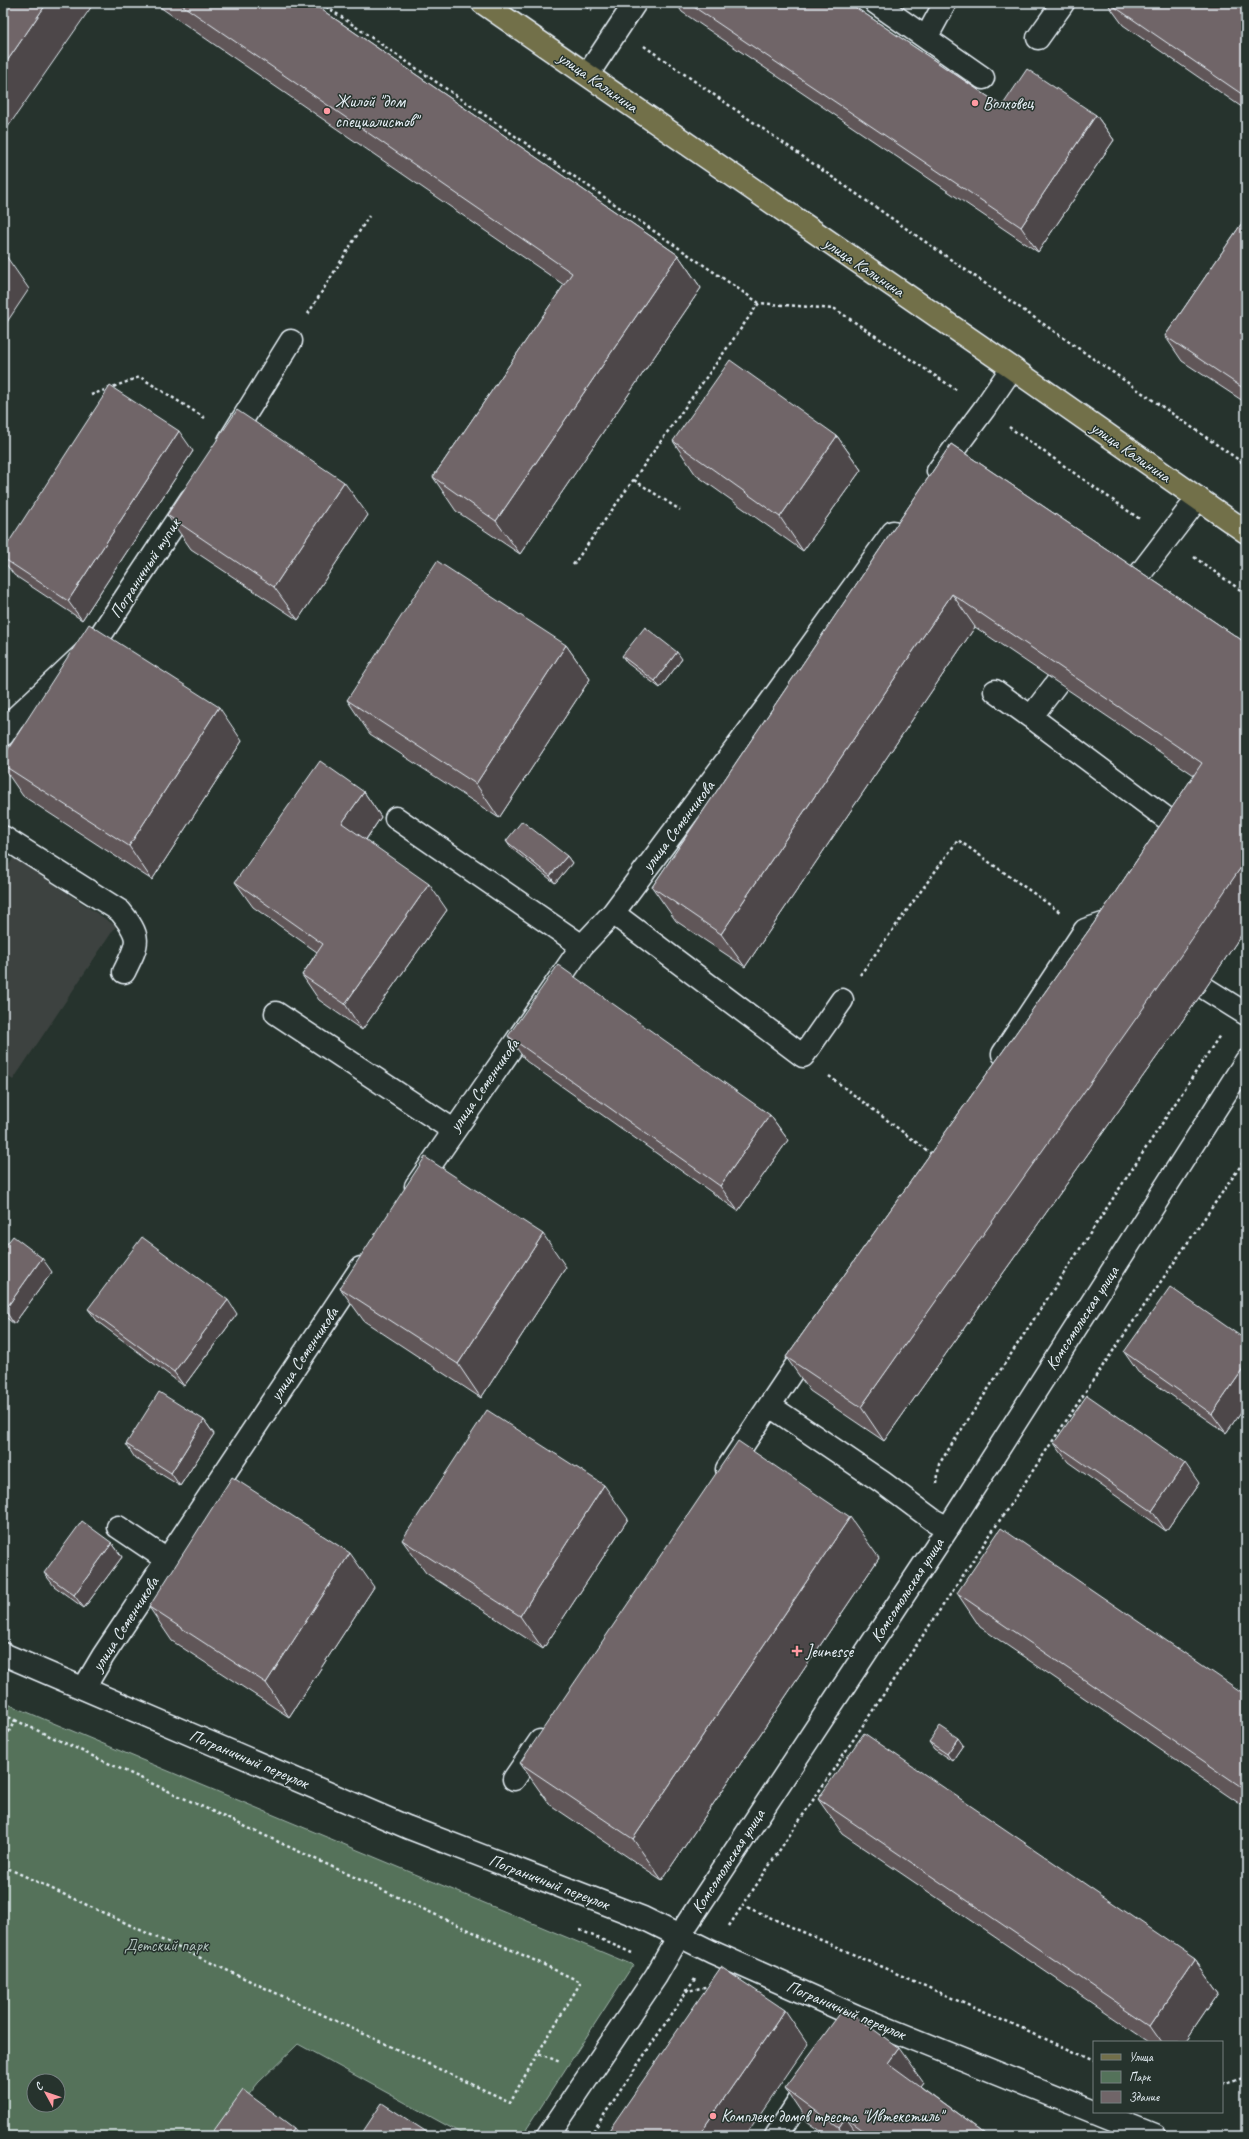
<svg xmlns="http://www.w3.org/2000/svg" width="1249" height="2139" font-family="Caveat,sans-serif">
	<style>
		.built { fill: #3c423f }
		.green { fill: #54725a; stroke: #9eb2a9; fill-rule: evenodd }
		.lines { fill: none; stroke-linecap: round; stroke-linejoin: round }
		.minor-casing { stroke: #e8f1f8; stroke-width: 25 }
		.major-casing { stroke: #e8f1f8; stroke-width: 25 }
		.path { stroke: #e8f1f8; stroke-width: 2.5; stroke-dasharray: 3 3; stroke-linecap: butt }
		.minor { stroke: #26332d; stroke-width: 22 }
		.major { stroke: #726f4a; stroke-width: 22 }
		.wall { fill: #605759; stroke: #e8f1f8 }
		.shaded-wall { fill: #4e4749; stroke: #e8f1f8 }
		.building { fill: #706568; stroke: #e8f1f8 }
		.poi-dot { fill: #ff9aa2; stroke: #26332d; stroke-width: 1.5 }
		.labels { text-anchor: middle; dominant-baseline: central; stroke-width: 3; stroke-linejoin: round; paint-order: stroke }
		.street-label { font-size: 17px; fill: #e8f1f8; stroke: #26332d }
		.poi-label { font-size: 17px; fill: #e8f1f8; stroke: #26332d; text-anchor: start }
		.park-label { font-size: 17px; fill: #adbeb9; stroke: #26332d }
	</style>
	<rect width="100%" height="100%" fill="#26332d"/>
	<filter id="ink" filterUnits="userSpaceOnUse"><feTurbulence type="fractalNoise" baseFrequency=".025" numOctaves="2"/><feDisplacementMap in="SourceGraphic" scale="8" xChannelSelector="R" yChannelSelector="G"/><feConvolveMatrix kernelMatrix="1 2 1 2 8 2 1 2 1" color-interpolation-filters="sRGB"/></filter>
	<g filter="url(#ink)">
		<path class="built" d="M14 857 116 926 13 1080 3 1073V874Z"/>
		<path class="green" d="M3 1702 633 1965 522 2136H466L298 2044 258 2083 217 2136H3ZM34 2081H58V2105H34Z"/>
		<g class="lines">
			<g class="minor-casing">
				<path id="minor" d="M876 3 983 78
					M926 38 945 3
					M1038 38 1063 3
					M588 74 635 3
					M229 441 291 341
					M938 471 984 409 1012 368
					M1123 596 1198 498
					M995 691 1031 717 1076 658
					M1031 717 1170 821
					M3 735 13 720 96 642 191 499
					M396 818 582 946
					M3 837 120 911C142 938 139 942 124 972
					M613 913 803 1056 842 1000
					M1179 972 1246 1014
					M276 1013 453 1130
					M1003 1054 1085 930 1103 924 1118 933
					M416 1186 582 946 613 913 769 704 893 532
					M770 1406 882 1482 933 1520 948 1528
					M727 1469 811 1343
					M118 1527 167 1560
					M3 1654 407 1827 643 1918 712 1952 856 2016 1094 2112
					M84 1688 103 1656 361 1268
					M514 1779 540 1741
					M1095 2112 1155 2136
					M548 2136 656 1976 679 1936 948 1528 1246 1061
					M776 2136 813 2080"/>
			</g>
			<g class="major-casing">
				<path id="major" d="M483 3 1012 368 1246 532"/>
			</g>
			<path class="path" d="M321 3 759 303 835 309 958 391
				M581 3 592 10
				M644 46 1246 465
				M308 314 369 216
				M91 395 140 377 205 418
				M1009 427 1141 520
				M634 480 680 510
				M1194 557 1246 594
				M573 565 759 303
				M860 975 958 840 1060 912
				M829 1076 933 1155
				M937 1484 939 1464 1220 1035
				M3 1715 15 1720 3 1743
				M15 1720 581 1982 538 2053 560 2062
				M3 1866 510 2102 538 2053
				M742 1905 1094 2061
				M729 1926 1102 1367 1246 1158
				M580 1930 632 1953
				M685 1990 688 1991 709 1986
				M1222 2085 1246 2077
				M590 2136 695 1979"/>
			<use href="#minor" class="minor"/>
			<use href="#major" class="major"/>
		</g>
		<path class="wall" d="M154 3H312L678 255 701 288 520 554 456 511 433 477 564 285Z
			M676 3H849L1002 106 1096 115 1114 140 1038 252 682 12Z
			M1107 3H1246V110L1123 25Z
			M1246 217V403L1182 361 1165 336Z
			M837 436 861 470 803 551 696 475 673 441Z
			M951 444 1246 643V928L1205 989 884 1441 810 1391 786 1357 1106 906 1194 775 975 627 745 967 676 921 652 887Z
			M193 451 82 620 14 575 3 560V551Z
			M167 515H368L298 620 191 549Z
			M566 645 590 679 499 818 370 734 347 700Z
			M622 656 682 659 660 688 627 663Z
			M242 741 152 880 23 796 3 767V757Z
			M364 792 381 817 366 840 447 910 362 1030 319 1000 302 975 317 952 253 907 235 882Z
			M506 841 567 856 572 863 555 883 511 848Z
			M508 1036 770 1115 788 1140 738 1211 526 1061Z
			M3 1249 52 1272 14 1324 3 1315Z
			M566 1267 481 1398 364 1321 340 1288Z
			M88 1309 237 1314 184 1386 98 1322Z
			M1246 1340V1405L1226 1433 1138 1372 1124 1352Z
			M204 1420 214 1434 180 1486 135 1458 126 1444Z
			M1054 1443 1199 1483 1166 1531 1068 1462Z
			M628 1519 543 1649 426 1573 402 1540Z
			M112 1543 122 1557 84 1608 54 1586 44 1573Z
			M879 1558 662 1880 549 1804 520 1763Z
			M374 1587 289 1717 172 1641 149 1607Z
			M957 1593 1246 1695V1808L980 1627Z
			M929 1742 963 1745 952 1761 934 1749Z
			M818 1799 1195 1959 1219 1992 1185 2042H1149L842 1833Z
			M923 2082 920 2086 988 2136H828L808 2122 785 2088Z"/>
		<path class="shaded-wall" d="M47 3H94L3 134V67Z
			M1096 115 1114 140 1038 252 1021 227Z
			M678 255 701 288 520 554 496 521Z
			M6 256 29 289 3 328V260Z
			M179 431 193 451 82 620 68 601Z
			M837 436 861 470 803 551 780 517Z
			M344 482 368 515 298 620 274 587Z
			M952 594 975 627 745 967 721 934Z
			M566 645 590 679 499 818 476 784Z
			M677 652 682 659 660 688 655 681Z
			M219 707 242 741 152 880 129 846Z
			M364 792 381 817 360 848 342 823Z
			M567 856 572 863 555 883 550 876Z
			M1246 860V928L1205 989 884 1441 861 1407Z
			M429 884 447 910 362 1030 345 1004Z
			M770 1115 788 1140 738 1211 720 1186Z
			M543 1234 566 1267 481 1398 458 1364Z
			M42 1258 52 1272 14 1324 5 1310Z
			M228 1300 237 1314 184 1386 174 1372Z
			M1246 1365V1405L1226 1433 1212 1414Z
			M204 1420 214 1434 180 1486 171 1473Z
			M1185 1463 1199 1483 1166 1531 1152 1511Z
			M604 1485 628 1519 543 1649 520 1616Z
			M850 1517 879 1558 662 1880 633 1839Z
			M112 1543 122 1557 84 1608 74 1595Z
			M350 1553 374 1587 289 1717 266 1683Z
			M958 1738 963 1745 952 1761 947 1754Z
			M1195 1959 1219 1992 1185 2042H1162L1150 2025Z
			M785 2010 808 2044 745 2136H698Z
			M899 2048 923 2082 912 2097 888 2063Z
			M846 2118 859 2136H845L839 2128Z
			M294 2128 300 2136H288Z"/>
		<path class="building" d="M3 3H47L3 67Z
			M179 3H312L678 255 496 521 433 477 572 273Z
			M688 3H849L1002 106 1027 69 1096 115 1021 227Z
			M1109 3H1246V97Z
			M1246 217V390L1165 336Z
			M3 254 6 256 3 260Z
			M730 360 837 436 780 517 673 441Z
			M110 386 179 431 68 601 3 558V551Z
			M237 410 344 482 274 587 167 515Z
			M951 444 1246 643V860L1181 955 861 1407 786 1357 1106 906 1202 763 952 594 721 934 652 887Z
			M437 561 566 645 476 784 347 700Z
			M89 624 219 707 129 846 3 765V757Z
			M645 627 677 652 655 681 622 656Z
			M320 761 364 792 342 823 429 884 345 1004 302 975 323 944 235 882Z
			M522 821 567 856 550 876 506 841Z
			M558 965 770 1115 720 1186 508 1036Z
			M425 1157 543 1234 458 1364 340 1288Z
			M13 1236 42 1258 5 1310 3 1309V1249Z
			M142 1237 228 1300 174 1372 88 1309Z
			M1170 1287 1246 1340V1365L1212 1414 1124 1352Z
			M159 1392 204 1420 171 1473 126 1444Z
			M1087 1395 1185 1463 1152 1511 1054 1443Z
			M487 1410 604 1485 520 1616 402 1540Z
			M738 1441 850 1517 633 1839 520 1763Z
			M232 1477 350 1553 266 1683 149 1607Z
			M82 1521 112 1543 74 1595 44 1573Z
			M1001 1528 1246 1695V1790L957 1593Z
			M940 1726 958 1738 947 1754 929 1742Z
			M864 1733 1195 1959 1150 2025 818 1799Z
			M721 1967 785 2010 698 2136H605Z
			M844 2008 899 2048 888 2063 988 2136H871L846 2118 839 2128 785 2088Z
			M243 2090 294 2128 288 2136H210Z
			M382 2103 433 2136H360Z"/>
	</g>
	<g class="poi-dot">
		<circle cx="975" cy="103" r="4"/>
		<circle cx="327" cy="111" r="4"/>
		<path d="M795 1645h4v4h4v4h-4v4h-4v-4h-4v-4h4z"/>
		<circle cx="713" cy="2116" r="4"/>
	</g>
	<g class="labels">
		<g class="street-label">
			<text transform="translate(598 82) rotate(35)">улица Калинина</text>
			<text transform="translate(864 267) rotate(34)">улица Калинина</text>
			<text transform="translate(1131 452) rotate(35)">улица Калинина</text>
			<text transform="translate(145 568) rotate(-57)">Пограничный тупик</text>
			<text transform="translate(678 826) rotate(-53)">улица Семенчикова</text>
			<text transform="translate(484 1085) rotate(-55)">улица Семенчикова</text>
			<text transform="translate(1082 1318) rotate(-57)">Комсомольская улица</text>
			<text transform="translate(304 1354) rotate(-56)">улица Семенчикова</text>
			<text transform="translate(907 1590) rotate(-57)">Комсомольская улица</text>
			<text transform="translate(125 1624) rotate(-57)">улица Семенчикова</text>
			<text transform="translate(249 1759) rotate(23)">Пограничный переулок</text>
			<text transform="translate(728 1861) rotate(-57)">Комсомольская улица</text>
			<text transform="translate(549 1882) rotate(21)">Пограничный переулок</text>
			<text transform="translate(846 2010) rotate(23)">Пограничный переулок</text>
		</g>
		<g class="poi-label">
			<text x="335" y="101">Жилой "дом<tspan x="335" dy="20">специалистов"</tspan></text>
			<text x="983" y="103">Волховец</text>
			<text x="806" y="1651">Jeunesse</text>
			<text x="721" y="2116">Комплекс домов треста "Ивтекстиль"</text>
		</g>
		<g class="park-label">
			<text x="166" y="1945">Детский парк</text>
		</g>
	</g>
	<rect width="1249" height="2139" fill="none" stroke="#26332d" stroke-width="16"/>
	<rect x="8" y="8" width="1233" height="2123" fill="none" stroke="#e8f1f8" stroke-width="1.5" filter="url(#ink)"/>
	<rect x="1093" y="2041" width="130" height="72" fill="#26332d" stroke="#747f7e"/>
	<rect x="1101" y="2054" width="20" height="6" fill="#726f4a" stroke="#747f7e"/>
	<text x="1129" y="2061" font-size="12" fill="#e8f1f8">Улица</text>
	<rect x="1101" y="2071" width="20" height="12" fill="#54725a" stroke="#747f7e"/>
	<text x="1129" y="2081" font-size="12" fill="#e8f1f8">Парк</text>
	<rect x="1101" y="2091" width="20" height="12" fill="#706568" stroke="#747f7e"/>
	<text x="1129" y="2101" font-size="12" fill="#e8f1f8">Здание</text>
	<g transform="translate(46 2093) rotate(310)"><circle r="19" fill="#26332d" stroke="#747f7e"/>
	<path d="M0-3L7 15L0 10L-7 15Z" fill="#ff9aa2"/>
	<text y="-6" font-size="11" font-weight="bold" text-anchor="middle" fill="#e8f1f8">С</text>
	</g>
</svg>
